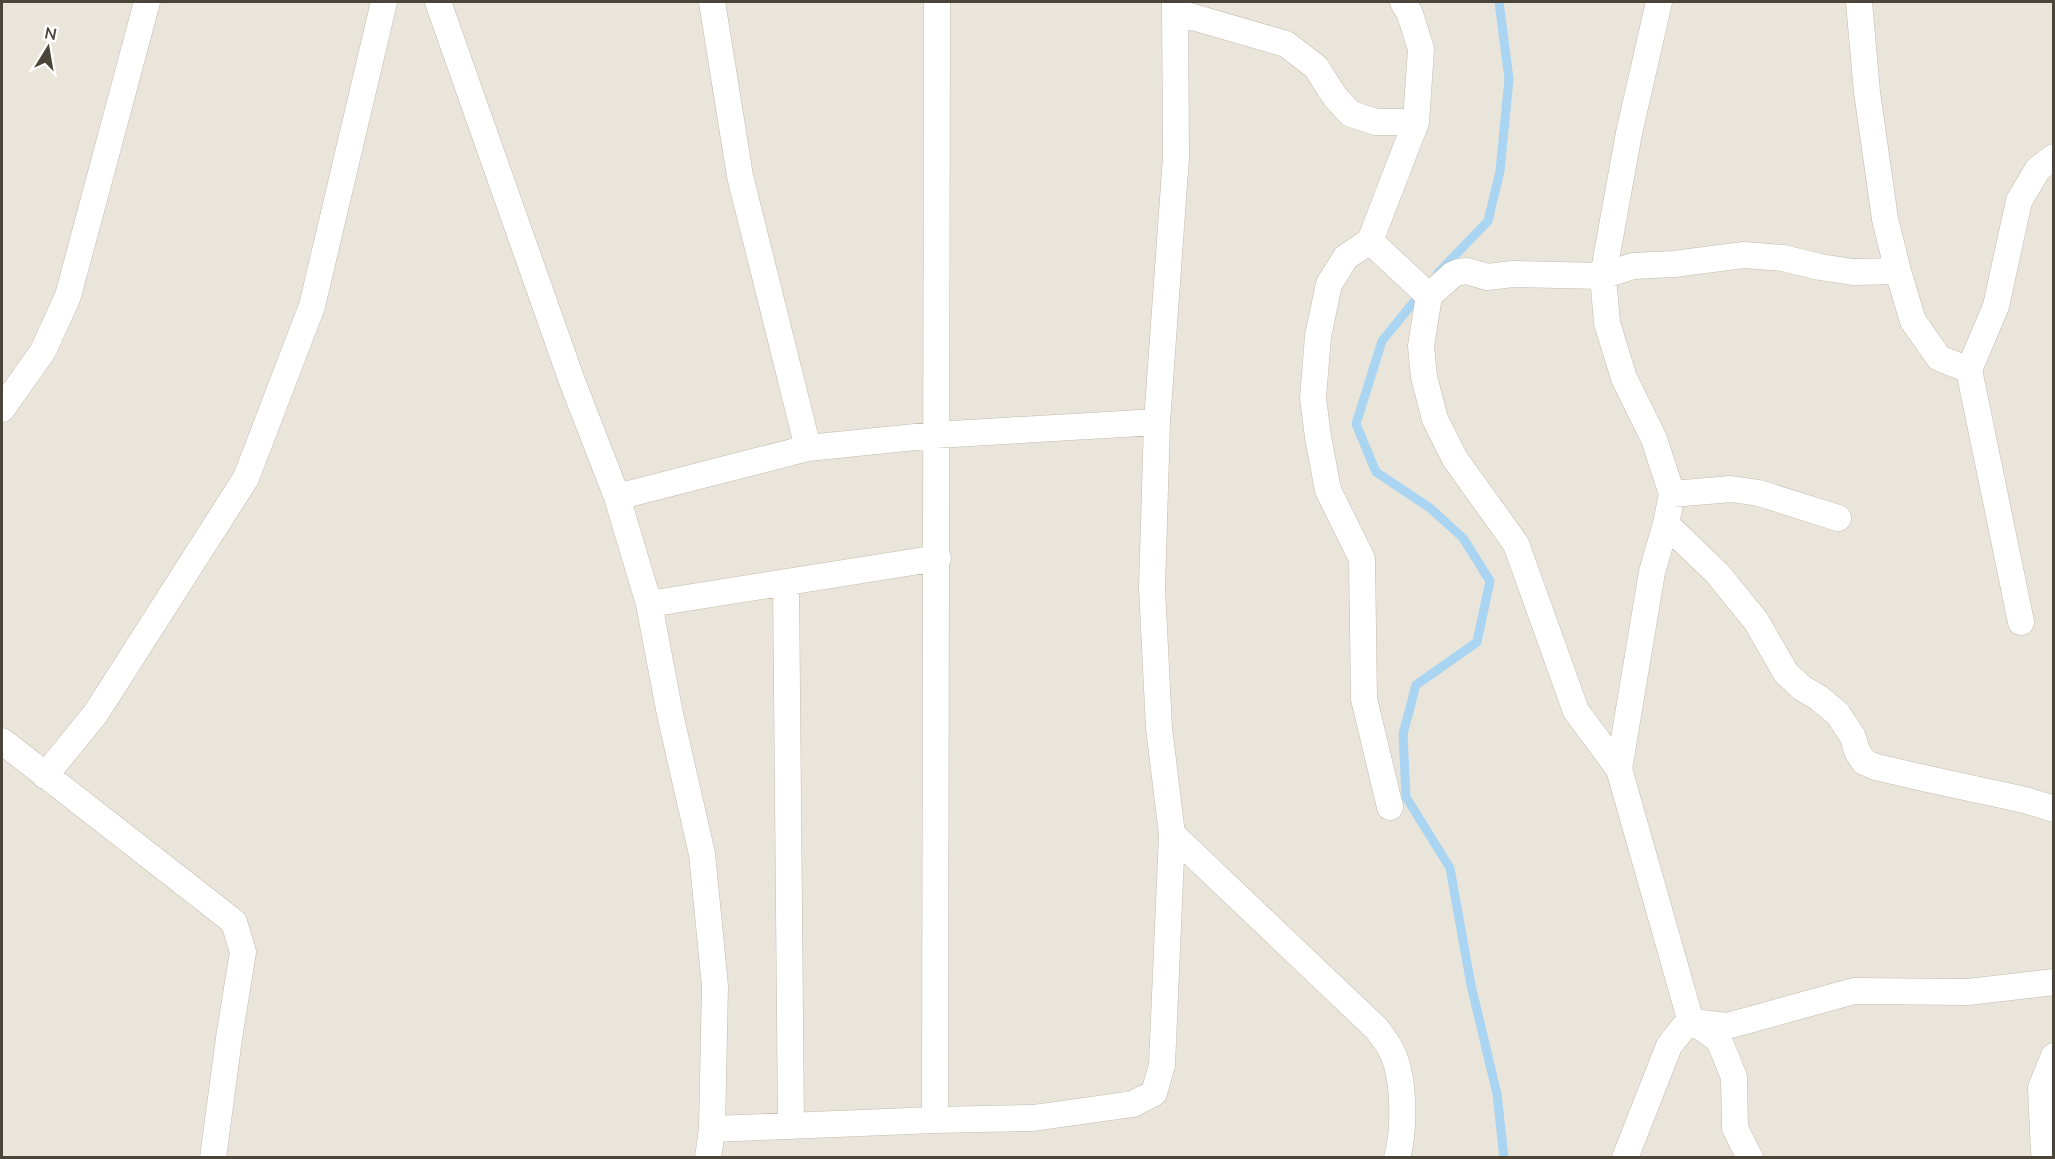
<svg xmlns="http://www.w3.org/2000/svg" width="2055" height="1159" font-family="'Nunito Sans',sans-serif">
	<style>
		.residential { fill: #eae5da }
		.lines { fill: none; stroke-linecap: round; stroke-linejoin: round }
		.stream { stroke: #a9d4f2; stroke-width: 9 }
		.street-casing { stroke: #c2bbae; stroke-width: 27 }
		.street { stroke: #fff; stroke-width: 26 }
	</style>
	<rect width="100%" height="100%" fill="#f6f3ec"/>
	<path class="residential" d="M2 2H2053V1157H2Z"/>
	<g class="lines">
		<path class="stream" d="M1438 273 1488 221 1500 171 1509 79 1499 2
			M1421 293 1382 341 1356 424 1376 472 1430 508 1463 538 1490 581 1477 642 1416 685 1403 734 1406 797 1450 868 1471 985 1497 1094 1504 1158"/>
		<g class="street-casing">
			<path id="street" d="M438 2 572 381 617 497 649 604 670 714 702 854 715 986 712 1129 708 1158
				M712 2 740 176 808 448 935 435 1157 422
				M937 2 935 1120 1033 1118 1133 1104 1154 1093 1162 1065 1172 834 1159 728 1152 588 1157 422 1176 157 1175 2
				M1403 2 1410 14 1421 49 1416 122 1370 241 1429 296
				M1659 2 1629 133 1603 276 1607 323 1624 378 1654 439 1672 494 1666 524 1652 572 1619 769 1691 1022 1707 1031 1719 1040 1734 1077 1735 1128 1750 1158
				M1859 2 1867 92 1885 219 1898 271 1913 321 1939 358 1969 370
				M1176 12 1286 44 1316 67 1335 97 1351 114 1376 122H1416
				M1370 241 1346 257 1329 284 1318 336 1313 398 1318 437 1328 490 1362 559 1364 699 1390 807
				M2 409 43 351 68 296 147 2
				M1672 494 1731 489 1759 493 1838 518
				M617 497 808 448
				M1666 524 1718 574 1756 621 1786 673 1802 688 1819 698 1838 714 1853 737 1857 751 1864 762 1876 767 1928 779 2025 800 2054 809
				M786 582 791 1126
				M649 604 938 558
				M2021 622 1969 370 1996 306 2019 201 2038 169 2054 157
				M2 741 234 922 243 952 229 1038 213 1158
				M1619 769 1576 711 1516 544 1455 459 1435 419 1424 377 1421 346 1429 296 1452 275 1459 272 1467 271 1487 277 1513 274 1603 276 1633 266 1674 264 1744 255 1783 258 1820 267 1853 272 1898 271
				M45 776 96 713 246 478 312 306 384 2
				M1172 834 1377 1029C1381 1035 1386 1041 1390 1048 1405 1074 1405 1129 1397 1158
				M712 1129 935 1120
				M2044 1152 2041 1088 2054 1056
				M1625 1158 1669 1046 1683 1028 1691 1022 1727 1026 1854 991 1968 992 2054 982"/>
		</g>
		<use href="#street" class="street"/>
	</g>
	<rect width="2055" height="1159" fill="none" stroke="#4b4439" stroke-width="6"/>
	<g transform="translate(48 48) rotate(11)" stroke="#ffffff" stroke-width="4.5" paint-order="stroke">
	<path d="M0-4.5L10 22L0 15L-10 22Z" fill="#4b4439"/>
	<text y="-9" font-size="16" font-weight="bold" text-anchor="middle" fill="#4b4439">N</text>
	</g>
</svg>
